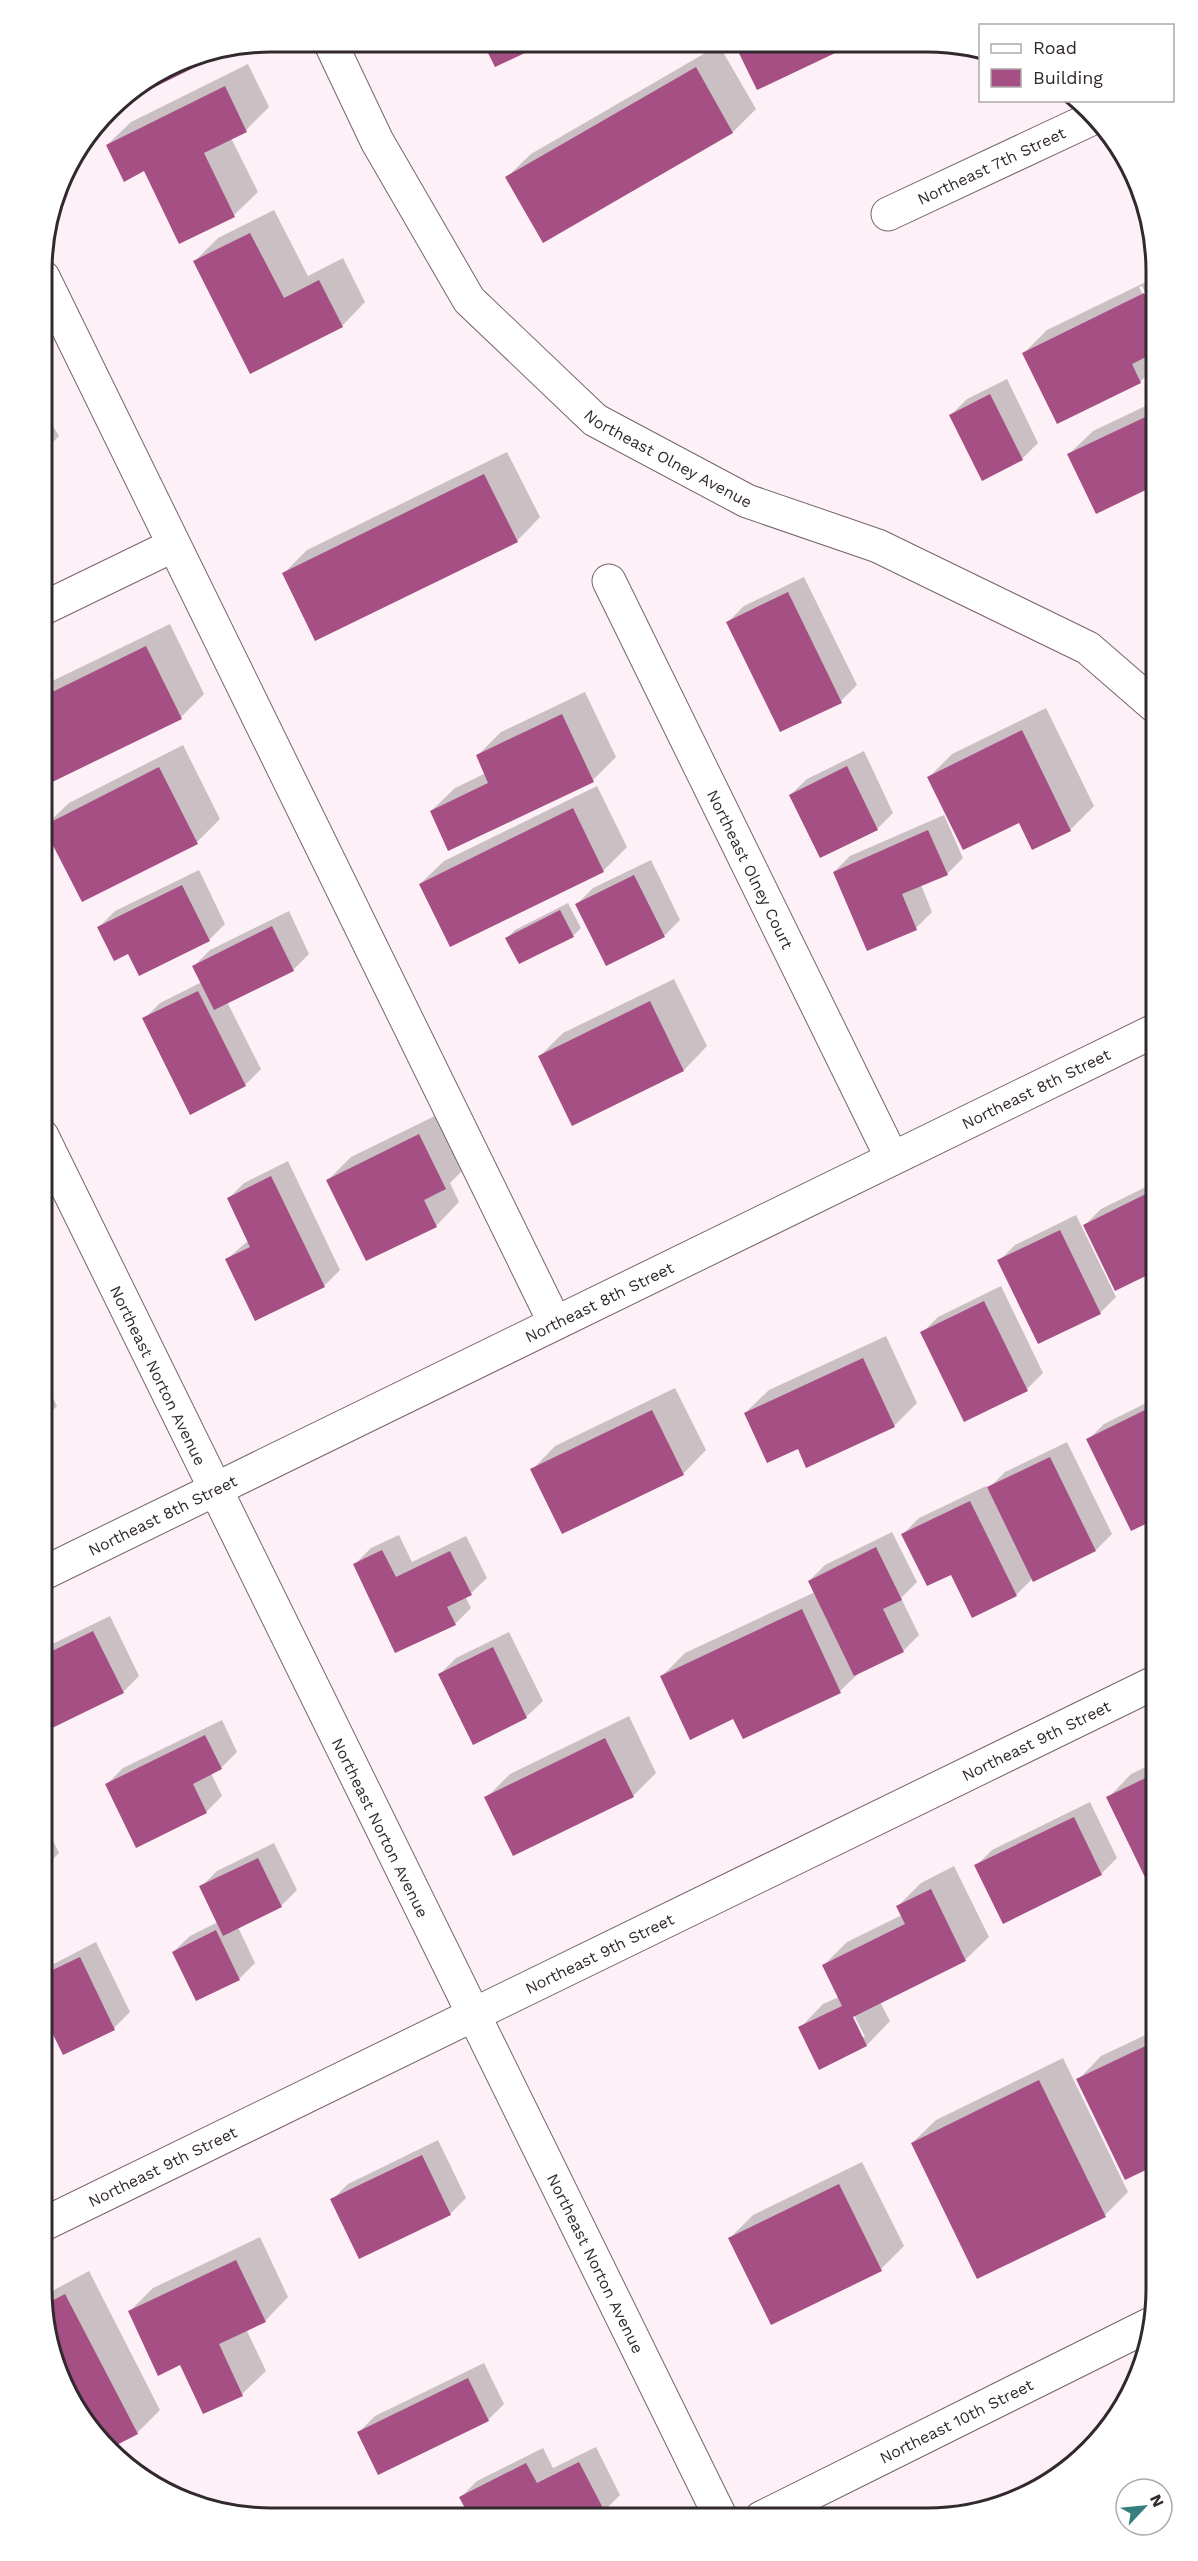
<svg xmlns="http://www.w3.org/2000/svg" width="1198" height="2561" font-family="'Work Sans',sans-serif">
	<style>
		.shadow { fill: #0003; fill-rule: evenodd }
		.building { fill: #a54f84 }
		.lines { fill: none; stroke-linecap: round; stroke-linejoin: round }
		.minor-casing { stroke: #77646e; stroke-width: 35 }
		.major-casing { stroke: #77646e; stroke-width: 35 }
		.minor { stroke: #fff; stroke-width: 33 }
		.major { stroke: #fff; stroke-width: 33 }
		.labels { text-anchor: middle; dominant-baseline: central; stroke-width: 6; stroke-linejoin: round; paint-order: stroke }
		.street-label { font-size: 16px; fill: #31292e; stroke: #fff }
		.rim { fill: none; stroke: #31292e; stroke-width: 3 }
	</style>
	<rect width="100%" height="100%" fill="#fdf0f6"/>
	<path class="shadow" d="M719 45 756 109 733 132 544 241 507 177 531 154Z
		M737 45 847 46 758 88Z
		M248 64 269 107 246 130 231 138 258 192 234 215 180 242 144 169 107 145 131 122Z
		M274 210 308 276 343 258 365 302 342 326 195 261 218 238Z
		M1156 277V314L1142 286 1139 287 1156 321V366L1140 382 1058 422 1024 353 1047 330Z
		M1007 379 1038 443 1022 459 951 415 967 399Z
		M1156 401V484L1069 454 1093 431Z
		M42 409 59 436 42 453Z
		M507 452 540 517 517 541 284 573 307 550Z
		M804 577 857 685 841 701 728 622 744 606Z
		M170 624 204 694 181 717 42 785V686Z
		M585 692 616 757 593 780 431 811 455 788 486 773 478 755 501 732Z
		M1046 708 1094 806 1070 830 1019 821 929 777 952 754Z
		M183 745 220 819 197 842 45 826 69 803Z
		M864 751 893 813 877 829 820 856 790 795 807 779Z
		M597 786 627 847 604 870 450 945 420 884 444 861Z
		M944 815 963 858 947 874 921 885 932 912 916 928 867 949 834 872 850 856Z
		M651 860 680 920 664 936 577 904 593 888Z
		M199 870 225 924 209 940 129 952 99 927 115 911Z
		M568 903 581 928 573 936 507 938 515 930Z
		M289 911 309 954 293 970 227 1002 261 1069 245 1085 144 1019 160 1003 202 982 194 966 210 950Z
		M674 979 707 1046 684 1070 573 1124 540 1056 563 1033Z
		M443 1112 469 1164 450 1183 459 1202 436 1226 328 1180 351 1157Z
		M288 1161 340 1270 324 1286 227 1259 249 1240 228 1199 244 1183Z
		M1156 1182V1269L1085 1225 1101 1209Z
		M1076 1215 1116 1297 1100 1313 999 1261 1015 1245Z
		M1001 1286 1043 1373 1027 1389 922 1333 938 1317Z
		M886 1336 917 1403 894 1426 799 1447 745 1413 769 1390Z
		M42 1377 57 1406 42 1421Z
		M675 1388 706 1450 683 1474 532 1470 555 1446Z
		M1156 1398V1518L1088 1440 1104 1424Z
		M1067 1442 1112 1534 1096 1550 1034 1580 1033 1578 1016 1595 951 1573 903 1534 919 1518 986 1486 988 1489 1005 1472Z
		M892 1532 917 1582 901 1598 919 1635 903 1651 860 1672 840 1691 662 1676 685 1653 815 1592 809 1581 825 1565Z
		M399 1535 412 1562 466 1536 487 1578 466 1598 471 1608 455 1624 355 1564 371 1548Z
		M110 1616 139 1676 123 1692 42 1714V1649Z
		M509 1632 543 1701 526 1717 473 1743 440 1674 456 1658Z
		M629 1716 656 1773 633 1796 486 1798 510 1774Z
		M222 1720 237 1752 221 1768 211 1773 222 1796 206 1812 107 1784 123 1768Z
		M1156 1762V1896L1108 1798 1131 1774Z
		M1090 1802 1117 1858 1101 1874 976 1866 992 1850Z
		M42 1818 59 1853 42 1870Z
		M274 1843 297 1890 281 1906 238 1927 255 1963 239 1979 173 1952 190 1936 218 1922 201 1887 217 1871Z
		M954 1866 989 1937 965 1960 880 2002 890 2021 867 2045 819 2068 800 2028 823 2004 839 1997 824 1965 847 1942 902 1915 898 1906 921 1883ZM851 2009 865 2037H862L848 2010Z
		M96 1942 130 2012 114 2028 64 2053 42 2008V1970Z
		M1156 2030V2164L1078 2080 1101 2056Z
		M1063 2058 1128 2192 1105 2215 912 2143 936 2120Z
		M438 2140 466 2198 450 2214 332 2200 348 2184Z
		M862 2162 904 2246 881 2269 730 2238 753 2215Z
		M260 2237 288 2297 265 2321 246 2329 266 2371 242 2394 204 2412 181 2363 130 2311 153 2288Z
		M89 2271 160 2410 137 2433 108 2448 80 2417 50 2350 43 2296Z
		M484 2363 504 2404 488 2420 359 2432 375 2416Z
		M596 2447 620 2495 604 2511 546 2508 530 2517 470 2516 461 2497 477 2481 543 2448 553 2468Z
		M986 2500 991 2509 962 2514Z"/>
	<path class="building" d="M483 43 516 44H544L495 67Z
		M735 45 850 46 757 90Z
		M226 51V52L114 107 120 99 184 59Z
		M696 67 733 133 543 243 505 177Z
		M225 86 247 132 204 153 235 217 179 244 144 171 124 182 106 145Z
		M250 233 284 298 319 280 343 327 250 374 193 261Z
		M1144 293 1156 318V352L1132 364 1141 383 1057 424 1022 353Z
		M990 394 1023 460 982 481 949 415Z
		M1156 412V485L1096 514 1067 454Z
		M484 474 518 542 315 641 282 573Z
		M788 592 842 703 780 732 726 622Z
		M146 646 182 719 42 787V697Z
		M562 714 594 782 448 851 430 811 488 783 476 755Z
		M1022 730 1071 831 1032 850 1019 823 963 850 927 777Z
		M847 766 878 830 820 858 789 795Z
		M159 767 198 844 82 902 43 826Z
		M573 808 604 872 450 947 419 884Z
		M928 830 948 875 902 894 917 930 867 951 833 872Z
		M634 875 665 937 606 966 575 904Z
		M182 885 210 941 139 976 128 954 114 961 97 927Z
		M560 910 574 937 519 964 505 938Z
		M272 926 294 971 214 1010 192 966Z
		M198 991 246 1086 190 1115 142 1018Z
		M650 1001 684 1071 572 1126 538 1056Z
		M419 1134 446 1189 424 1200 437 1227 366 1261 326 1180Z
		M271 1176 325 1287 255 1321 225 1259 250 1247 227 1198Z
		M1156 1189V1271L1115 1291 1083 1225Z
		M1060 1230 1101 1314 1038 1344 997 1260Z
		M984 1301 1028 1391 964 1422 920 1332Z
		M863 1358 895 1427 806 1468 798 1449 767 1463 744 1413Z
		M1149 1408 1156 1422V1519L1131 1531 1086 1439Z
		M652 1410 684 1475 562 1534 530 1469Z
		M1050 1457 1096 1551 1033 1582 987 1487Z
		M970 1501 1017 1596 972 1618 951 1575 927 1586 901 1534Z
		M876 1547 902 1600 883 1609 904 1652 854 1676 808 1581Z
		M382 1550 396 1577 450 1551 472 1595 447 1607 456 1625 395 1653 353 1564Z
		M802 1609 841 1693 743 1739 733 1719 690 1740 660 1676Z
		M93 1631 124 1693 48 1730 42 1718V1656Z
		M493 1647 527 1718 473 1745 438 1674Z
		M205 1735 222 1769 193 1784 207 1813 136 1848 105 1784Z
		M605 1738 634 1797 513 1856 484 1797Z
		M1156 1773V1900L1106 1797Z
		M1074 1817 1102 1875 1003 1924 974 1865Z
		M258 1858 282 1907 223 1936 199 1886Z
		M931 1889 966 1961 853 2017 867 2046 819 2070 798 2027 842 2006 822 1965 905 1924 896 1906Z
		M216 1930 240 1980 196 2001 172 1952Z
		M80 1957 115 2030 63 2055 42 2012V1975Z
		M1156 2041V2165L1125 2180 1076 2079Z
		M1039 2080 1106 2217 977 2279 911 2143Z
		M422 2155 451 2215 359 2259 330 2199Z
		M839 2184 882 2271 771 2325 728 2238Z
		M236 2260 266 2322 219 2344 243 2396 203 2414 180 2365 158 2376 128 2311Z
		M65 2294 138 2434 109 2449 80 2417 50 2350 44 2305Z
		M468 2378 489 2421 378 2475 357 2432Z
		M579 2462 605 2512 595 2517H549L545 2510 533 2517 469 2516 459 2497 526 2463 537 2483Z"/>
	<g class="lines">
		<g class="minor-casing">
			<g id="minor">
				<path id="s1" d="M888 214 1093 118"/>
				<path d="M43 277 555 1323"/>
				<path id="s2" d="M609 581 892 1158"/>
				<path d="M42 609 172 546"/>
				<path id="s3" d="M42 1136C265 1598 495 2057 721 2518"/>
				<path id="s4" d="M42 2225 1156 1682"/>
				<path id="s5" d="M761 2518 1151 2324"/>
			</g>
		</g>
		<g class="major-casing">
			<g id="major">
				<path id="s6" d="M330 42 377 141 469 300 595 420 747 501 878 546 1088 648 1156 707"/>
				<path id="s7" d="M42 1574 1156 1030"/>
			</g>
		</g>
		<use href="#minor" class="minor"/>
		<use href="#major" class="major"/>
	</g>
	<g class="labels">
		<g class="street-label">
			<text stroke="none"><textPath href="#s1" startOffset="114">Northeast 7th Street</textPath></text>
			<text stroke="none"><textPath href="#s6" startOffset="550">Northeast Olney Avenue</textPath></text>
			<text stroke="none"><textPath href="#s2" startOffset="321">Northeast Olney Court</textPath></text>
			<text stroke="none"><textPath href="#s7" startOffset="1106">Northeast 8th Street</textPath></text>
			<text stroke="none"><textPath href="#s7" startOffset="620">Northeast 8th Street</textPath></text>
			<text stroke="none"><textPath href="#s3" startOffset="266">Northeast Norton Avenue</textPath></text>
			<text stroke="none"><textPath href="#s7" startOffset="134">Northeast 8th Street</textPath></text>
			<text stroke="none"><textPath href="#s4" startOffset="1106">Northeast 9th Street</textPath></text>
			<text stroke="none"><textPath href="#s3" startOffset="770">Northeast Norton Avenue</textPath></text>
			<text stroke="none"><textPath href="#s4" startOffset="620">Northeast 9th Street</textPath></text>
			<text stroke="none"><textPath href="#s4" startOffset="134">Northeast 9th Street</textPath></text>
			<text stroke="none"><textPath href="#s3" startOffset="1256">Northeast Norton Avenue</textPath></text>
			<text stroke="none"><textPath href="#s5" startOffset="218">Northeast 10th Street</textPath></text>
		</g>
	</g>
	<path d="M0 0H1198V2561H0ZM271 52H927A219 219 0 0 1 1146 271V2289A219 219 0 0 1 927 2508H271A219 219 0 0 1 52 2289V271A219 219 0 0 1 271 52Z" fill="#fff" fill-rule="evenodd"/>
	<path class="rim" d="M271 52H927A219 219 0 0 1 1146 271V2289A219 219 0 0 1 927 2508H271A219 219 0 0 1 52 2289V271A219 219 0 0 1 271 52Z"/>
	<rect x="979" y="24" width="195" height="78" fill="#ffffff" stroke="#ada9ab" stroke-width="1.5"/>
	<rect x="991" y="44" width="30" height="9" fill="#ffffff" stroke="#ada9ab" stroke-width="1.5"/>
	<text x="1033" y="54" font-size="18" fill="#31292e">Road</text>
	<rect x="991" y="69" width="30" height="18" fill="#a54f84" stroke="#ada9ab" stroke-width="1.5"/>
	<text x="1033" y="84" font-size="18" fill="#31292e">Building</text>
	<g transform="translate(1144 2507) rotate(64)"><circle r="28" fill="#ffffff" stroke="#ada9ab" stroke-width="1.5"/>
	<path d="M0-4.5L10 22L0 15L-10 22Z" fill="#367f7e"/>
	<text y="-9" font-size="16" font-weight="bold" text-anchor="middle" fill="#31292e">N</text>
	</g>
</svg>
